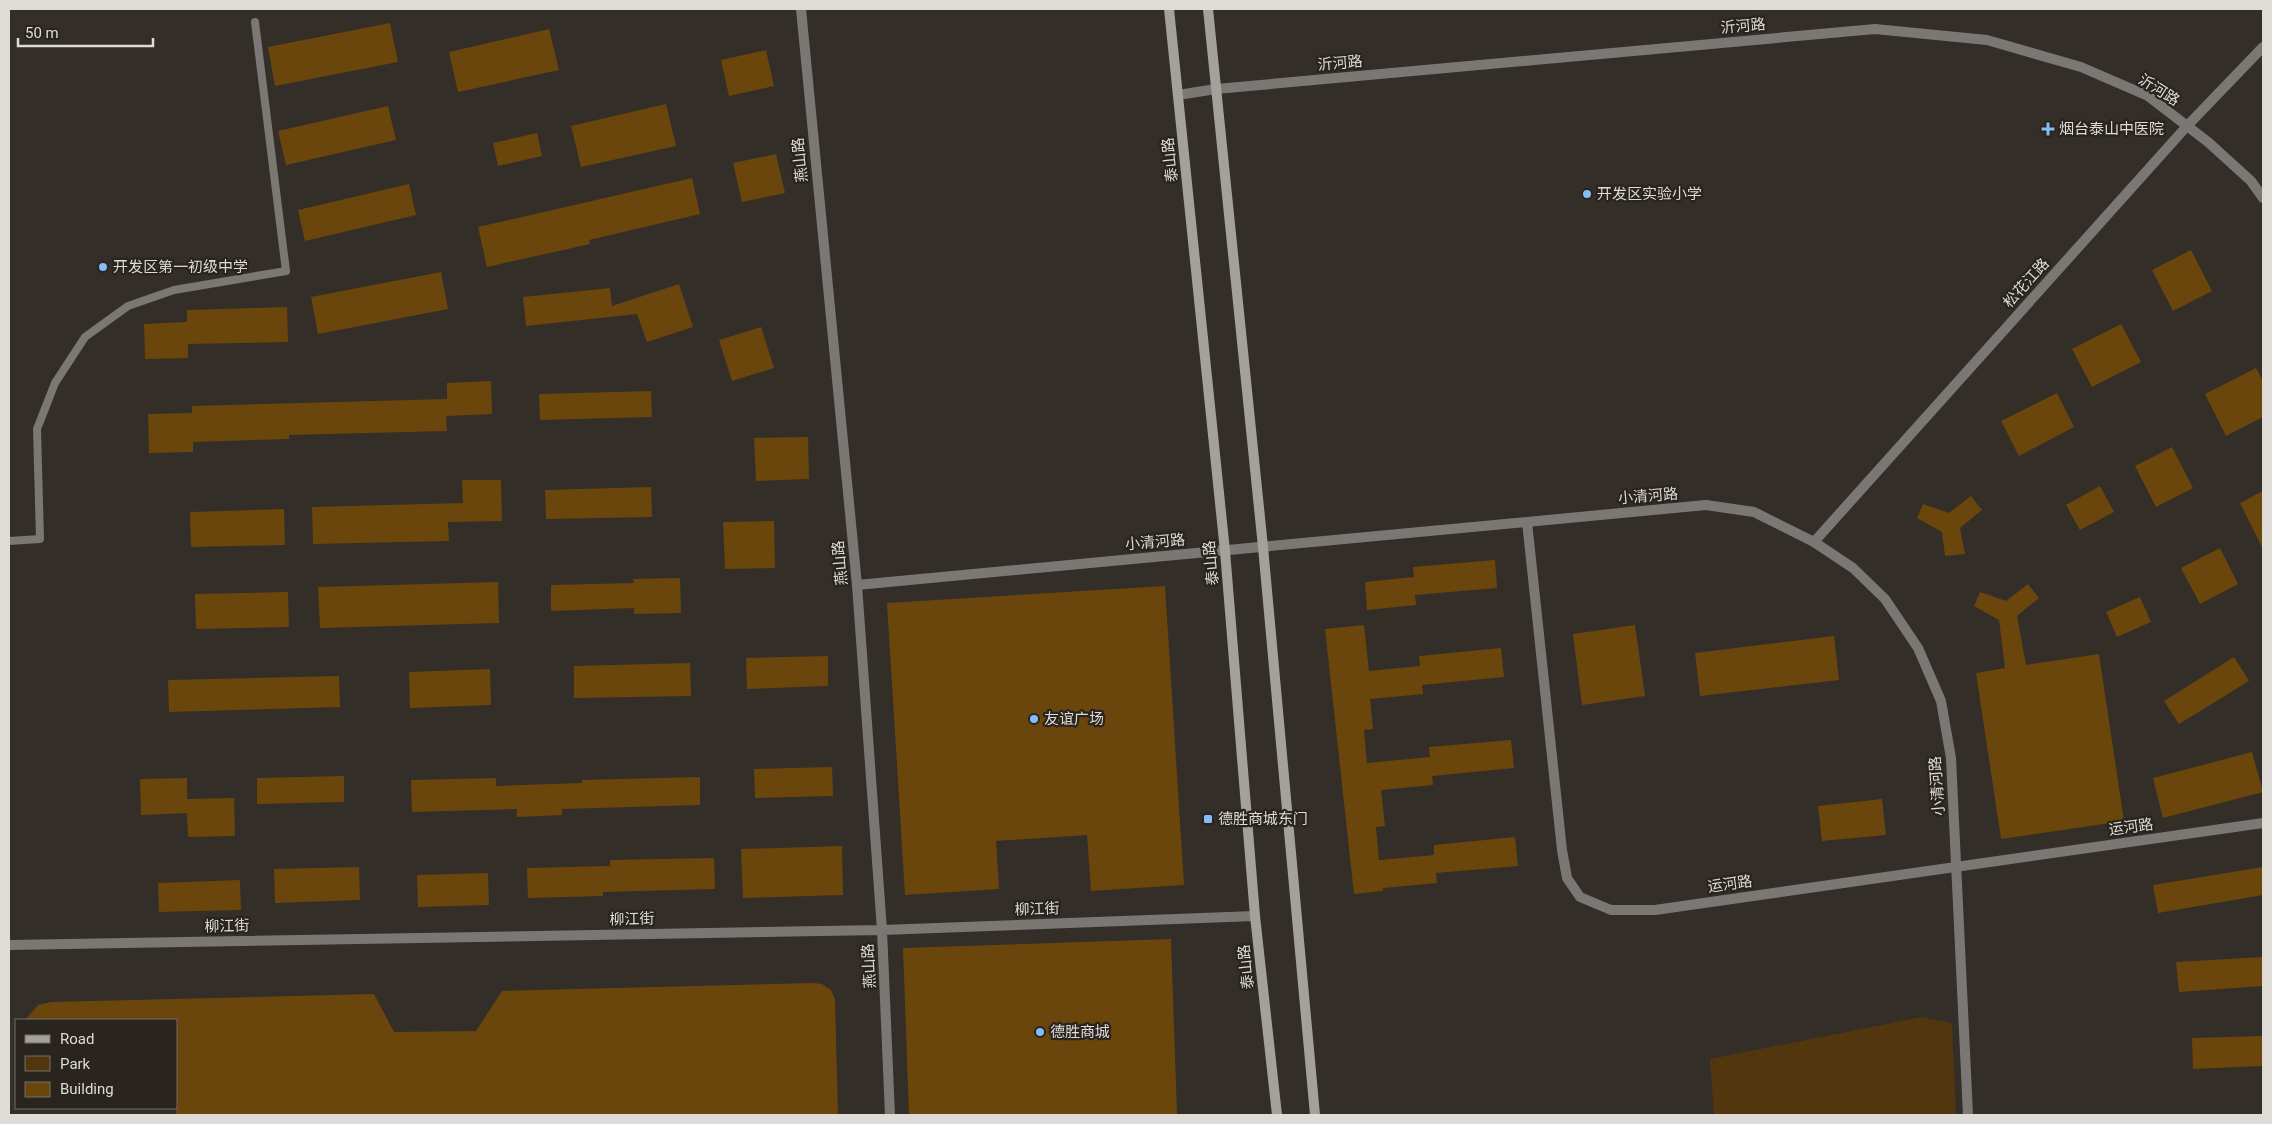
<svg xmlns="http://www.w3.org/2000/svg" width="2272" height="1124" font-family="Roboto,'Noto Sans SC',sans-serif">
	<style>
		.green { fill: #51360e }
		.building { fill: #6a460c }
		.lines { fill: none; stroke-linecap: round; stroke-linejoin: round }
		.service { stroke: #7a7774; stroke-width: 8 }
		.minor { stroke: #7a7774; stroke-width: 10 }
		.tertiary { stroke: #7a7774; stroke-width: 10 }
		.secondary { stroke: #a4a09b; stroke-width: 10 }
		.poi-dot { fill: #85bbfb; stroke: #29241e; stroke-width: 2 }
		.labels { text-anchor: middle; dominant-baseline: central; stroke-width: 4.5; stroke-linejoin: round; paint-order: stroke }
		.street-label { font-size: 15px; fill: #dfdcd8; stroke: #29241e }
		.poi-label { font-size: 15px; fill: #dfdcd8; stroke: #29241e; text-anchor: start }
	</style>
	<rect width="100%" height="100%" fill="#332e28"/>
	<path class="green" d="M1921 1017 1952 1023 1956 1115H1714L1710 1059Z"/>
	<path class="building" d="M390 23 398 62 275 86 268 47Z
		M549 29 559 70 458 92 449 52Z
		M766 50 774 86 729 96 721 60Z
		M666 104 676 146 581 167 571 126Z
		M388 106 396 140 286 165 278 131Z
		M537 133 542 156 498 166 493 143Z
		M776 154 785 193 742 202 733 163Z
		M692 178 700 214 589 240 590 244 487 267 478 227Z
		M409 184 416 215 305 241 298 210Z
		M2191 250 2212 291 2173 311 2152 270Z
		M441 272 448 309 318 334 311 297Z
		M679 284 693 327 647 342 637 314 526 326 523 297 610 288 612 306Z
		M287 307 288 342 188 344V358L145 359 144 324 187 322V310Z
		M2121 324 2141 362 2092 387 2072 349Z
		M761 327 774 368 732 381 719 340Z
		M2256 368 2263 381V417L2226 436 2205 394Z
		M491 381 492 414 446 416 447 431 289 435V439L193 442V452L149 453 148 414 192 413V406L447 399V383Z
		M651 391 652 417 540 420 539 394Z
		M2057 393 2074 427 2019 456 2001 421Z
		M808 437 809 479 756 481 754 438Z
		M2172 447 2193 488 2156 507 2135 466Z
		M462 480H501L502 521 448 522 449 541 313 544 312 507 463 503Z
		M2100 486 2114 512 2080 530 2066 505Z
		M651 487 652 517 546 519 545 490Z
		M2263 491V549L2240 503Z
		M1971 496 1982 510 1960 528 1965 554 1945 556 1942 532 1917 518 1923 504 1949 513Z
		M284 509 285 545 191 547 190 512Z
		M774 521 775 568 725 569 723 522Z
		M2220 548 2238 584 2200 604 2181 568Z
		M1495 560 1497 588 1415 595 1416 605 1367 610 1365 582 1414 577 1413 567Z
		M680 578 681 613 634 614V608L551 611V585L634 583 633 579Z
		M498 582 499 623 320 628 318 587Z
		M2028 584 2039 598 2017 616 2026 665 2099 654 2124 821 2001 839 1976 673 2005 668 1999 620 1974 606 1980 592 2006 601Z
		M1165 586 1184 885 1091 891 1087 835 996 841 999 889 905 895 887 603Z
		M288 592 289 627 196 629 195 594Z
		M2140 597 2151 622 2117 637 2106 612Z
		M1364 625 1369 671 1420 666 1419 656 1501 648 1504 677 1422 685 1423 694 1370 699 1373 729 1364 730 1367 763 1430 757 1429 747 1511 740 1514 768 1432 776 1433 785 1381 790 1385 826 1376 827 1379 860 1434 855V845L1515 837 1518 866 1436 873 1437 883 1383 888V891L1354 894 1325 629Z
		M1635 625 1645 696 1582 705 1573 634Z
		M1834 636 1839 680 1700 696 1695 653Z
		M828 656V686L747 689 746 658Z
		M2234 657 2249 681 2179 724 2164 701Z
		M690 663 691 696 574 698V666Z
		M490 669 491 705 410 708 409 672Z
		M339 676 340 707 169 712 168 680Z
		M2252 752 2263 792 2163 818 2153 778Z
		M832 767 833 796 755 798 754 769Z
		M344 776V802L257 804V778Z
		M700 777V805L562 809V815L517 817V809L412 812 411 780 496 778V786L582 783V780Z
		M187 778V799L234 798 235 836 188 837 187 813 141 815 140 779Z
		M1882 799 1886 835 1822 841 1818 806Z
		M842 846 843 895 743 898 741 849Z
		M714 858 715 889 603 892V896L528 898 527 868 610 866V860Z
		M359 867 360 900 275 903 274 869Z
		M2263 867V895L2158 913 2153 885Z
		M488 873 489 905 418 907 417 875Z
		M240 880 241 910 159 912 158 883Z
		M1171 939 1177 1115H909L903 948Z
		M2263 957V986L2179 992 2176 962Z
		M813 983 822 984 831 990 835 999 838 1115H176V1020H25L38 1005 51 1002 374 994 394 1032 476 1031 502 991Z
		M2263 1036V1066L2193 1069 2192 1038Z"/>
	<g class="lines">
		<path class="service" d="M9 541 40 539 37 429 55 383 85 337 128 306 174 290 286 271 255 22"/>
		<path class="minor" d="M1527 522 1562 850 1567 878 1580 897 1611 910H1655L2263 823
			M857 585 1706 505 1754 512 1814 542 1853 568 1885 599 1918 648 1941 701 1951 758 1968 1115"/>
		<path class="tertiary" d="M801 9 857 585 882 930 890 1115
			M1178 95 1216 89 1875 29 1987 40 2081 67 2148 96 2208 142 2251 181 2263 198
			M1814 542 2187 126 2263 47
			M9 945 882 930 1255 916"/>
		<path class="secondary" d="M1169 9 1225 551 1255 916 1277 1115
			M1208 9 1263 547 1315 1115"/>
	</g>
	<g class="poi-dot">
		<path d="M2045.5 121.5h5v5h5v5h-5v5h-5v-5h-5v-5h5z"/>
		<circle cx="1587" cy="194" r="5"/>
		<circle cx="103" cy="267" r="5"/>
		<circle cx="1034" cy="719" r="5"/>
		<rect x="1203" y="814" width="10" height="10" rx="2.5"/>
		<circle cx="1040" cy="1032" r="5"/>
	</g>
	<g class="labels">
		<g class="street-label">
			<text transform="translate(1743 26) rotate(-5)">沂河路</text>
			<text transform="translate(1340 63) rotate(-5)">沂河路</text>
			<text transform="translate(2159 90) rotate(32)">沂河路</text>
			<text transform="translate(800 160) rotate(-96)">燕山路</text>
			<text transform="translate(1170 160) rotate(-96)">泰山路</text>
			<text transform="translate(2026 283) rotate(-48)">松花江路</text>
			<text transform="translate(1648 496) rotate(-5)">小清河路</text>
			<text transform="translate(1155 542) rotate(-5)">小清河路</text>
			<text transform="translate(840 563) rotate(-95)">燕山路</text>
			<text transform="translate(1211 563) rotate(-95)">泰山路</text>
			<text transform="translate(1937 786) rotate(-94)">小清河路</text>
			<text transform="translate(2131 827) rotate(-8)">运河路</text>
			<text transform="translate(1730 884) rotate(-8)">运河路</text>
			<text transform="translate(1037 909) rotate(-2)">柳江街</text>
			<text transform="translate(632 919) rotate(-1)">柳江街</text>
			<text transform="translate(227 926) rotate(-1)">柳江街</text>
			<text transform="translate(869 966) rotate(-93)">燕山路</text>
			<text transform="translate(1246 967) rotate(-96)">泰山路</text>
		</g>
		<g class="poi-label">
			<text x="2059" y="129">烟台泰山中医院</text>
			<text x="1597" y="194">开发区实验小学</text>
			<text x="113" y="267">开发区第一初级中学</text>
			<text x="1044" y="719">友谊广场</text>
			<text x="1218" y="819">德胜商城东门</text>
			<text x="1050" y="1032">德胜商城</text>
		</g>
	</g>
	<rect width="2272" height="1124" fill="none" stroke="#dfdcd8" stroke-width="20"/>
	<rect x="15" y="1019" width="162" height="90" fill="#29241e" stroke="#726e68"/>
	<rect x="25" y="1035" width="25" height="8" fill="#a4a09b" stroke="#726e68"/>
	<text x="60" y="1044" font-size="15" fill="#dfdcd8">Road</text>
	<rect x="25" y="1056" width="25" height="15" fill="#51360e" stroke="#726e68"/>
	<text x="60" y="1069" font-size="15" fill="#dfdcd8">Park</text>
	<rect x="25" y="1082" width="25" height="15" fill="#6a460c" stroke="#726e68"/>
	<text x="60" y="1094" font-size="15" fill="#dfdcd8">Building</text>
	<path d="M18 38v8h135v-8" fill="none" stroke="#dfdcd8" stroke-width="2.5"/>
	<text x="25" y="38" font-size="15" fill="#dfdcd8" stroke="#29241e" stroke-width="4" paint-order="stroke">50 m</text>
</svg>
